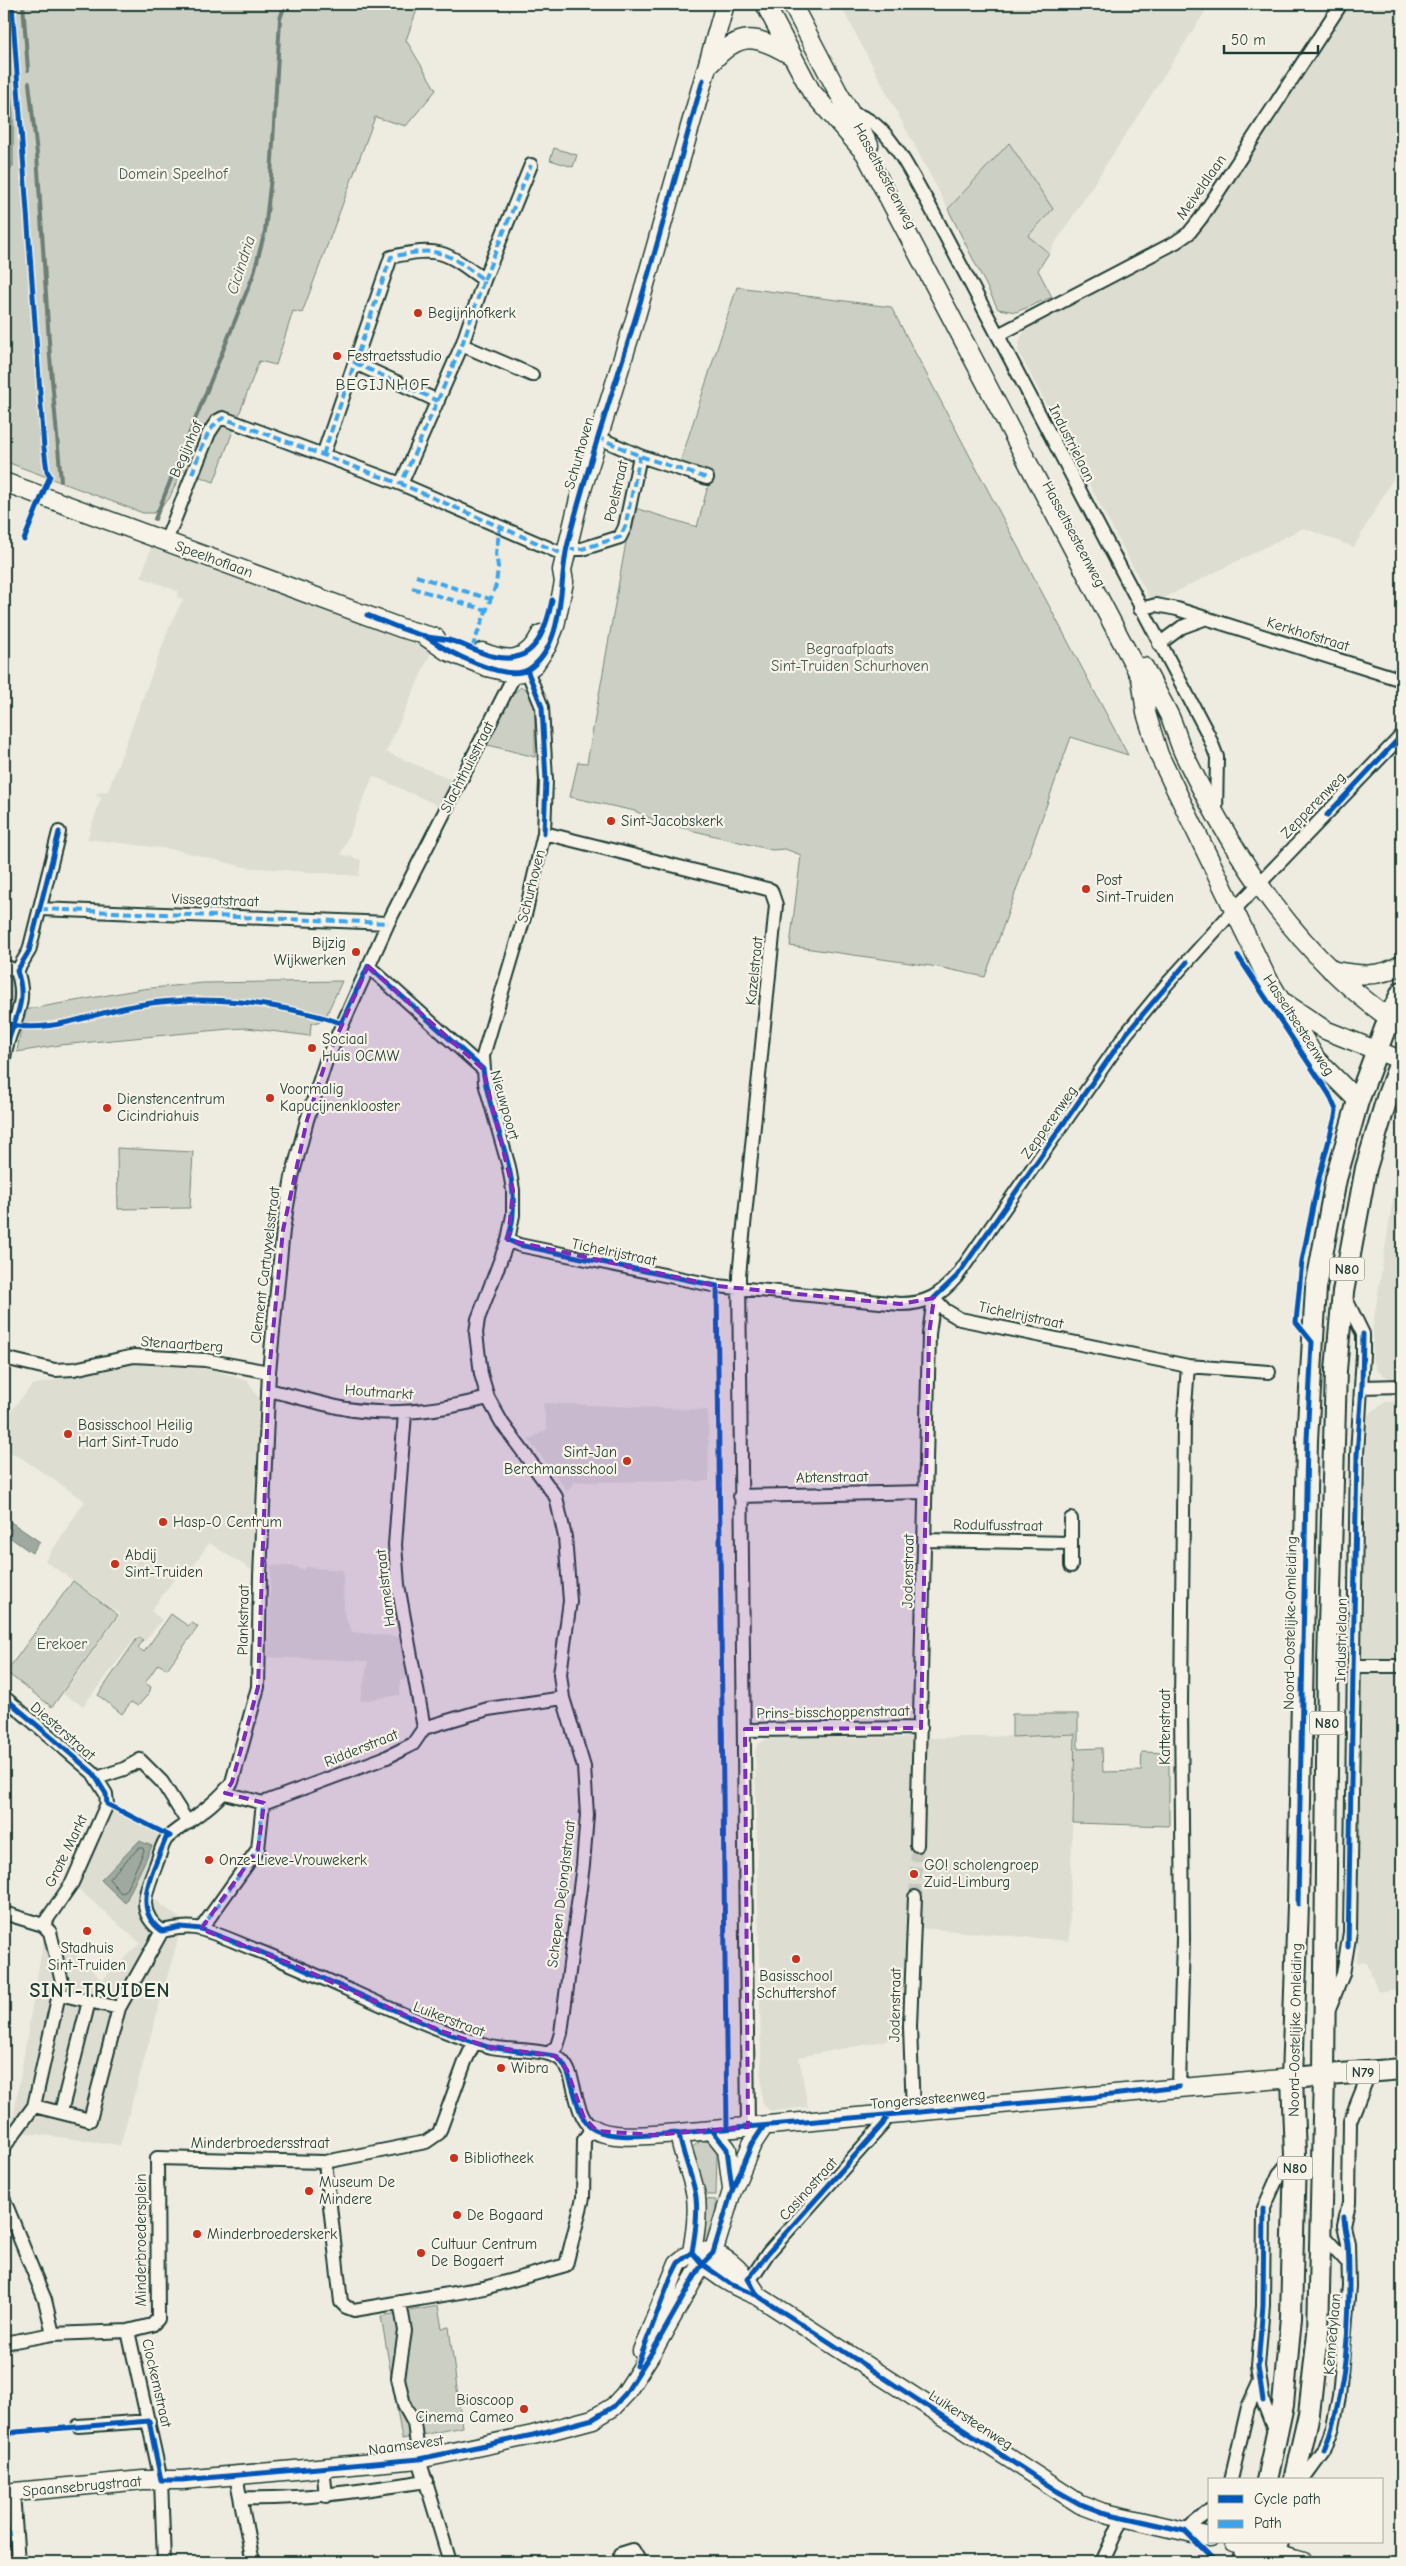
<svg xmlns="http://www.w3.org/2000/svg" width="1406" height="2566" font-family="'Comic Neue',sans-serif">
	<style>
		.built { fill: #ddddd2 }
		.green { fill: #cccfc4; stroke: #76867c }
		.water { fill: #9fa99f; stroke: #6c7e74 }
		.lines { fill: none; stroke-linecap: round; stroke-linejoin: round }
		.shore { stroke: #52685f; stroke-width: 1 }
		.stream { stroke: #6c7e74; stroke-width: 4 }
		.street-tunnel { stroke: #c5c9be; stroke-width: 12; stroke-dasharray: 12 6; stroke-linecap: butt }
		.street-casing { stroke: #1f3d34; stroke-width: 16 }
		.secondary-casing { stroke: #1f3d34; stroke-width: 21 }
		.primary-casing { stroke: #1f3d34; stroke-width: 24 }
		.street { stroke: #f7f3e8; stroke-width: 12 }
		.secondary { stroke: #f7f3e8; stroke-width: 18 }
		.primary { stroke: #f7f3e8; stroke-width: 20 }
		.quiet { stroke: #3da4eb; stroke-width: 4; stroke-dasharray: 8 4; stroke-linecap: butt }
		.cycleway-casing { stroke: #f7f3e8; stroke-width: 8 }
		.cycleway { stroke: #0057b8; stroke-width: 5 }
		.marked { fill: #7b2cbf; fill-opacity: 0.2; stroke: #7b2cbf; stroke-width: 4; stroke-dasharray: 10 6; stroke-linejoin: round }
		.poi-dot { fill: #c8321e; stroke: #f7f3e8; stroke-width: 2 }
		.labels { text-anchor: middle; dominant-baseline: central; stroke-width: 4.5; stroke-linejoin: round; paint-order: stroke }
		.shield { fill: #f7f3e8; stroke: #60746a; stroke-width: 1 }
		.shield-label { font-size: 14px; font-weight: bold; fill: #1f3d34 }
		.park-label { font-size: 15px; fill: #425a51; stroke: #f7f3e8 }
		.street-label { font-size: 15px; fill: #1f3d34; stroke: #f7f3e8 }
		.poi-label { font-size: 15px; fill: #1f3d34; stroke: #f7f3e8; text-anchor: start }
		.water-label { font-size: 16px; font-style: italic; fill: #3f584f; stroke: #f7f3e8 }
		.neighbourhood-label { font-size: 16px; letter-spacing: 1px; fill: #1f3d34; stroke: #f7f3e8 }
		.district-label { font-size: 20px; font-weight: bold; letter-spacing: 1px; fill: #1f3d34; stroke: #f7f3e8 }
	</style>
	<rect width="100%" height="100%" fill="#eeece1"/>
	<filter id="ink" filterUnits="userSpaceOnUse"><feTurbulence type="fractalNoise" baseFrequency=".02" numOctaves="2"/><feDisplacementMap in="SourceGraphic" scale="10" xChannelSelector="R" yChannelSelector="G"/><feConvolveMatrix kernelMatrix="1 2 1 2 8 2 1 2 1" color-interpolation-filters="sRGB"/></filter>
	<g filter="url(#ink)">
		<path class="built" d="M840 4H1210L1049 253 1028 236 1009 144 948 209Z
			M1351 4H1402V463L1354 547 1303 528 1160 600 1149 597 1018 351 1020 339 1026 328 1186 243 1200 231Z
			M151 548 432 650 386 752 452 780 439 806 373 776 341 854 361 860 359 876 244 867 177 850 87 839 101 798 95 794 108 791 169 628 183 599 177 597 178 591 141 577Z
			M1402 1169V1381H1394L1377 1371 1372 1359 1373 1325 1394 1192Z
			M129 1364 214 1370 248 1381 259 1398 252 1570 209 1543 192 1568 186 1563 151 1611 162 1620 145 1641 137 1636 83 1706 63 1694 120 1614 45 1561 85 1501 20 1457 4 1451V1420L32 1385Z
			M1402 1401V1988L1378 1992 1367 1963 1357 1962 1366 1464 1368 1415 1385 1402Z
			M543 1403 708 1410 709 1481 575 1482 567 1491 529 1440 547 1429Z
			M271 1565 298 1567V1569H305L306 1567 343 1570 344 1613 352 1632 401 1637 411 1679 400 1680V1695L360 1701 368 1661 267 1657Z
			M1075 1734 1069 1941 921 1928V1925H909L904 2037 799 2057 808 2107 771 2111 762 2104 755 1752 757 1745 769 1738H931Z
			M103 1807 172 1839 149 1895 183 1921 120 2145 11 2131 46 1925 102 1980 140 1943 68 1880Z"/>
		<path class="green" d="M4 4H419L406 40 436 90 406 126 375 117 302 313 293 311 276 365 259 361 214 482 182 470 169 499 154 513H143L4 461Z
			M1009 143 1053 209 1028 236 1049 253 1038 270 1052 297 1016 312 998 309 948 209Z
			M554 148 577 155 573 167 550 160Z
			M737 287 891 307 1128 755 1071 737 985 977 938 967 790 946 801 855 785 849 772 850 658 822 635 811 570 797 578 762 587 763 626 542 635 508 697 527 709 482 677 472Z
			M521 687 529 690 535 708V757L484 744 510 696Z
			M4 974C24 983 8 1016 4 1031Z
			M342 981 324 1020 311 1024 310 1036 247 1028 229 1029 60 1045 17 1052 24 1010 142 989 203 983Z
			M117 1148 193 1152 190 1208 118 1209Z
			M73 1581 118 1615 52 1707 6 1672Z
			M171 1614 188 1626 191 1622 198 1627 167 1669 158 1664 145 1683 151 1687 149 1693 138 1706 131 1702 122 1714 98 1695 138 1637 143 1640 138 1648 144 1652Z
			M1012 1714H1078V1749L1102 1748 1103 1772 1141 1771 1142 1752 1169 1753V1826L1073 1823 1075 1734 1012 1737Z
			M702 2140 711 2143 717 2149 716 2195H700L691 2148Z
			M702 2199 716 2200C716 2218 718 2235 702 2246Z
			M438 2306 442 2328 449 2327 462 2427 402 2439 381 2316Z"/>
		<path class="water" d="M4 32 13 114V166L4 180Z
			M5 1518 40 1542 32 1553 8 1536 12 1530 4 1524Z
			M139 1841 152 1846 125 1903 101 1880Z"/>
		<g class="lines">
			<path class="shore" d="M4 76C6 96 14 156 4 171
				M139 1848H143L144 1851 125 1892 121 1893 109 1879Z"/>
			<path class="stream" d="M23 4 28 70
				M29 83 37 154 50 357 61 481
				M155 519 253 276 265 231 271 177 280 19 285 4"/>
			<path class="street-tunnel" d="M915 1897 917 1845"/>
			<g class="street-casing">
				<path id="street" d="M852 114C887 118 910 173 927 201L1208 734 1217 757 1216 813
					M484 280 531 165
					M998 335 1176 242 1189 233 1201 218 1341 4
					M462 345 532 375
					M355 363 438 401
					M597 437 640 456 707 478
					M323 455 391 257C439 246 445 251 484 280L462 345 401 484
					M166 541 209 433 217 421 223 418 401 484 565 555
					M567 549H582L620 537 625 527 640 456
					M1140 609 1156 605 1177 609 1402 680
					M1159 644 1182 627 1204 619
					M524 663 542 707 546 780 544 833 526 911 483 1056 485 1083 509 1167 513 1190V1215L508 1240 478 1319 476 1333 481 1374 488 1398 502 1423 556 1497 565 1537 570 1601 560 1674 563 1698 584 1767 587 1815 583 1865 561 2033 557 2046 548 2054
					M544 833 771 890 776 905 739 1276 748 2127
					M40 909 388 923
					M4 966 17 971
					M368 966 483 1069
					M17 971 29 951 59 832
					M4 1058C9 1023 30 1007 17 971
					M508 1240 519 1245 717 1286 900 1304C926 1304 940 1296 957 1276L1126 1034 1167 984 1233 911 1402 735
					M934 1298 945 1310 960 1319 1188 1366 1269 1372
					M4 1358 55 1370 74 1369 134 1356 205 1360 269 1372
					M1362 1387 1402 1386
					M268 1390C295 1396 321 1404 347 1409 395 1417 442 1410 488 1398
					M405 1413 395 1545 398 1585 424 1728
					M740 1496 925 1492
					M1071 1519V1566
					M924 1540 1071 1543
					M1353 1666H1402
					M4 1697 93 1773 106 1794 107 1804 72 1883 43 1925
					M745 1730 921 1728
					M97 1778 124 1769 140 1760 162 1782 188 1823
					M225 1793 263 1803 387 1757 413 1744 424 1728 488 1709 563 1698
					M917 1845 929 1334 934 1298
					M4 1913 43 1925 50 1932 62 1982 59 1994
					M201 1929 258 1849 263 1803
					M1328 2011 1343 1974 1350 1932 1357 1455 1363 1354V1334L1344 1295
					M1179 2087 1183 1939 1181 1703 1184 1420 1188 1366
					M34 2106 59 1994 119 2008
					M61 2112 89 2001
					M913 2113 910 2026 915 1897
					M4 2147 34 2106 90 2120 119 2008 162 1931
					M325 2162 341 2302 346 2307 354 2310 484 2288 566 2265 583 2198 584 2140 592 2128C572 2112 578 2076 561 2060 547 2047 505 2052 487 2046 407 2021 334 1980 256 1950 237 1943 216 1932 195 1928 184 1926 173 1929 162 1931 133 1911 148 1888 157 1862 160 1855 162 1842 168 1837 189 1820 216 1805 232 1782L258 1687 260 1576 269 1372 283 1230 292 1177 307 1120 326 1061 388 923 518 668
					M4 2200 45 2300 53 2334
					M1320 2232 1348 2263
					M739 2282 754 2274 768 2253 883 2124 888 2115
					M400 2302 405 2331 398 2378 404 2405 414 2423 419 2459 450 2562
					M128 2331 152 2325 158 2319 157 2158 325 2162 426 2142 439 2133 465 2062 475 2041
					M4 2343 53 2334 128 2331 161 2480 164 2562
					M78 2426 149 2421
					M1275 2433 1263 2401 1258 2366 1263 2305 1264 2208 1279 2174 1295 2155
					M323 2467 326 2496
					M236 2476 253 2562
					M1231 2480 1248 2407 1259 2383
					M1303 2480 1324 2451 1333 2427 1339 2397 1349 2286 1348 2243 1344 2226 1349 2203 1350 2121 1370 2071
					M13 2492 18 2562
					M241 2498C304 2500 365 2490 427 2481
					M1185 2531 1210 2510
					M620 2562V2554L633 2550 640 2562
					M1102 2562 1123 2517"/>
			</g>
			<g class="secondary-casing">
				<path id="secondary" d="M765 4 811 91 865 153 1141 678 1146 713 1159 755 1265 974 1316 1059 1358 1101
					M792 4 838 92 869 145
					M711 63C740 30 757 35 792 56
					M4 482 401 628 436 638
					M425 636 447 651 487 667 516 674 527 670 535 664 547 646 555 626 564 582 562 570 579 499 636 316 725 4
					M482 652C509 663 527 662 541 634
					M1144 667C1152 683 1161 699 1169 715 1175 727 1178 741 1184 754 1235 860 1302 961 1402 1027
					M1331 970C1357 975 1379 979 1402 964
					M1285 1003 1325 1030 1401 1060
					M592 2128C612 2141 655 2134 679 2133L1292 2078
					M712 2130 727 2149 732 2188
					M702 2251C727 2253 746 2276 758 2296
					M692 2252C710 2273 732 2286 758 2296L1080 2504 1101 2512 1210 2537
					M642 2351 678 2263 692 2252C695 2234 698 2216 696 2197 693 2176 682 2155 679 2133
					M4 2493 143 2480H182L419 2459 533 2435 593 2419 613 2407 625 2394 652 2352 702 2264 713 2253 732 2191 752 2144 764 2126
					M1234 2542 1303 2562"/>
			</g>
			<g class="primary-casing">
				<path id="primary" d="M1292 2078 1402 2069
					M1267 2480 1283 2405 1291 2317 1295 2155 1292 2078 1298 1904 1307 1440 1316 1288 1336 1179 1358 1101 1389 1018 1402 992
					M1294 2480 1309 2414 1318 2334 1324 2075 1328 1663 1336 1370 1343 1292 1366 1168 1388 1095 1402 1057
					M1243 2562 1250 2542
					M1272 2562 1278 2542"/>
			</g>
			<use href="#street" class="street"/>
			<use href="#secondary" class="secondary"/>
			<use href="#primary" class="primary"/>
			<path class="quiet" d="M484 280 531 165
				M355 363 438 401
				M597 437 640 456 707 478
				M323 455 391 257C439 246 445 251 484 280L462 345 401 484
				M192 474C199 456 206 427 223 418L401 484 565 555
				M567 549H582L620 537 625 527 640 456
				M416 576 490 599
				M412 588 486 610
				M472 648 496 585 498 567 496 553 500 527
				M40 909 388 923
				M201 1929 258 1849 263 1803
				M4 2535 16 2533"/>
			<g class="cycleway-casing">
				<path id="cycleway" d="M12 4 44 448 47 471 50 476 24 540
					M367 615C386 622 406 632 425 636 434 639 443 638 452 641 466 645 478 653 492 656 533 667 545 634 552 600
					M425 636C445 650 506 684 529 669 565 645 559 583 567 547 586 468 613 393 636 316 660 238 680 158 703 80
					M527 670 542 707 546 780 544 833
					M1327 815 1402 735
					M1238 956 1329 1094 1336 1110 1335 1117 1318 1182 1302 1261 1296 1322 1312 1342 1307 1440 1298 1904
					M4 1023C48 1036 94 1012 138 1005 205 994 278 1002 341 1023L368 966 483 1069C489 1118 517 1163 513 1214 513 1222 510 1232 508 1240L519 1245 717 1286 727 2129
					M4 1058C9 1023 30 1007 17 971L29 951 59 832
					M934 1298 957 1276 1126 1034 1187 962
					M4 1697 93 1773 106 1794 107 1804 170 1836 166 1838C155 1868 129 1908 162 1931L181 1927 201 1929 289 1963 441 2031 488 2047 555 2056C566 2063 568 2074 572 2085 576 2098 579 2114 588 2125 604 2142 657 2134 679 2133L1094 2097 1179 2087
					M1348 1947 1357 1455 1362 1387 1363 1334
					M712 2130 727 2149 732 2188
					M692 2252 702 2264 732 2285 758 2296 817 2334 1057 2491 1080 2504 1101 2512 1185 2531 1216 2562
					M758 2296 748 2279 768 2253 883 2124 888 2115
					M637 2366 671 2277 678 2263 692 2252C695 2234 698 2216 696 2197 693 2176 682 2155 679 2133
					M1263 2401 1258 2366 1263 2305 1264 2208
					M4 2433 149 2421 161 2480H182L419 2459 533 2435 593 2419 613 2407 625 2394 652 2352 702 2264 713 2253 732 2191 752 2144 764 2126
					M1324 2451C1344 2400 1349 2339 1349 2285 1349 2272 1349 2257 1348 2243 1347 2234 1344 2227 1344 2217"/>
			</g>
			<use href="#cycleway" class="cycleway"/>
		</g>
	</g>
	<path class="marked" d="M368 966 483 1069 513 1190 508 1240 717 1286 900 1304 934 1298 929 1334 921 1728 745 1729 748 2127 653 2135 597 2131 584 2118 567 2070 555 2056 488 2047 441 2031 289 1963 201 1929 258 1849 264 1803 225 1793 232 1782 258 1687 269 1372 283 1230 307 1120 326 1061Z"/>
	<g class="poi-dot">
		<circle cx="418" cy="313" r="5"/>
		<circle cx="337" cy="356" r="5"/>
		<circle cx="611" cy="821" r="5"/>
		<circle cx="1086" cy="889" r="5"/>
		<circle cx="356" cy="952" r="5"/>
		<circle cx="312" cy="1048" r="5"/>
		<circle cx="270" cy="1098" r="5"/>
		<circle cx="107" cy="1108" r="5"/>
		<circle cx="68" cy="1434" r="5"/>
		<circle cx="627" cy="1461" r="5"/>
		<circle cx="163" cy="1522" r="5"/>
		<circle cx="115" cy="1564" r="5"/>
		<circle cx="209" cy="1860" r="5"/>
		<circle cx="914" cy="1874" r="5"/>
		<circle cx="87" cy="1931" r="5"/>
		<circle cx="796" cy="1959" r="5"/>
		<circle cx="501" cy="2068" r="5"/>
		<circle cx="454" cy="2158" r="5"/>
		<circle cx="309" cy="2191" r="5"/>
		<circle cx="457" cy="2215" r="5"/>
		<circle cx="197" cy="2234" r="5"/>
		<circle cx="421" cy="2253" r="5"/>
		<circle cx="524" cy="2409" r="5"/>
	</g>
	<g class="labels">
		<g class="shield">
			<rect x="1329.5" y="1257.5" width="35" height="23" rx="4"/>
			<rect x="1309.5" y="1711.5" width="35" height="23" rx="4"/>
			<rect x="1347" y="2060.5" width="32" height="23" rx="4"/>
			<rect x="1277.5" y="2156.5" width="35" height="23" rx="4"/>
		</g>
		<g class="shield-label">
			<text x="1347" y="1269">N80</text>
			<text x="1327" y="1723">N80</text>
			<text x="1363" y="2072">N79</text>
			<text x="1295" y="2168">N80</text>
		</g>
		<g class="park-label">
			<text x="173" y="174">Domein Speelhof</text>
			<text x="850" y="649">Begraafplaats<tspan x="850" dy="17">Sint-Truiden Schurhoven</tspan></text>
			<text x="62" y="1644">Erekoer</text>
		</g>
		<g class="street-label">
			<text transform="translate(885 176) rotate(62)">Hasseltsesteenweg</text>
			<text transform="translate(1201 187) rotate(-55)">Meiveldlaan</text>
			<text transform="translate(1072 443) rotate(63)">Industrielaan</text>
			<text transform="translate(186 449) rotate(-66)">Begijnhof</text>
			<text transform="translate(579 453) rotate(-74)">Schurhoven</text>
			<text transform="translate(616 491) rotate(-77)">Poelstraat</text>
			<text transform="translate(1074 534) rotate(62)">Hasseltsesteenweg</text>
			<text transform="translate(214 559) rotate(20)">Speelhoflaan</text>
			<text transform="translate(1308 634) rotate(17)">Kerkhofstraat</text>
			<text transform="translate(467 767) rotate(-63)">Slachthuisstraat</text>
			<text transform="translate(1313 805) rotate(-46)">Zepperenweg</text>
			<text transform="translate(531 886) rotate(-76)">Schurhoven</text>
			<text transform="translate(215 900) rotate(2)">Vissegatstraat</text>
			<text transform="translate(754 971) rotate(-84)">Kazelstraat</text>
			<text transform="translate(1299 1025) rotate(57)">Hasseltsesteenweg</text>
			<text transform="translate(505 1105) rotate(74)">Nieuwpoort</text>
			<text transform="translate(1049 1122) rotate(-55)">Zepperenweg</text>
			<text transform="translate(614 1252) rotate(12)">Tichelrijstraat</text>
			<text transform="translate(265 1265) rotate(-83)">Clement Cartuyvelsstraat</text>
			<text transform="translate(1021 1315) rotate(12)">Tichelrijstraat</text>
			<text transform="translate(182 1344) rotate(4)">Stenaartberg</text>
			<text transform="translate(379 1392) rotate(4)">Houtmarkt</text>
			<text transform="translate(832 1477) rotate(-1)">Abtenstraat</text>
			<text transform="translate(998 1525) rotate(1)">Rodulfusstraat</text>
			<text transform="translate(908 1571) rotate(-89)">Jodenstraat</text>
			<text transform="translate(385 1588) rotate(-97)">Hamelstraat</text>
			<text transform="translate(243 1620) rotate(-89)">Plankstraat</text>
			<text transform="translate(1290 1623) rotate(-89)">Noord-Oostelijke Omleiding</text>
			<text transform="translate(1341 1640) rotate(-89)">Industrielaan</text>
			<text transform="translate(833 1712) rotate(-1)">Prins-bisschoppenstraat</text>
			<text transform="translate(1165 1727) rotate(-90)">Kattenstraat</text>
			<text transform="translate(63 1731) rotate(41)">Diesterstraat</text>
			<text transform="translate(361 1748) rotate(-22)">Ridderstraat</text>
			<text transform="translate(66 1851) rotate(-64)">Grote Markt</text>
			<text transform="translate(561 1894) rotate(-83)">Schepen Dejonghstraat</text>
			<text transform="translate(895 2005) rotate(-89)">Jodenstraat</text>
			<text transform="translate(449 2019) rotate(21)">Luikerstraat</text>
			<text transform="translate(1295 2030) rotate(-89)">Noord-Oostelijke Omleiding</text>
			<text transform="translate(928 2099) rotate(-5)">Tongersesteenweg</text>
			<text x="260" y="2143">Minderbroedersstraat</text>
			<text transform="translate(808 2189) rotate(-48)">Casinostraat</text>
			<text transform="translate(141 2240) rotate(-90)">Minderbroedersplein</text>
			<text transform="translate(1332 2334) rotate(-85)">Kennedylaan</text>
			<text transform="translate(157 2383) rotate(77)">Clockemstraat</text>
			<text transform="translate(971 2420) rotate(33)">Luikersteenweg</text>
			<text transform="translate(406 2445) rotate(-8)">Naamsevest</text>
			<text transform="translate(82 2486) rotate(-5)">Spaansebrugstraat</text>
		</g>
		<g class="poi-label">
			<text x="428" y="313">Begijnhofkerk</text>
			<text x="347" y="356">Festraetsstudio</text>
			<text x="621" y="821">Sint-Jacobskerk</text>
			<text x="1096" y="880">Post<tspan x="1096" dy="17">Sint-Truiden</tspan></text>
			<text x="346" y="943" text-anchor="end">Bijzig<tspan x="346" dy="17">Wijkwerken</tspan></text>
			<text x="322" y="1039">Sociaal<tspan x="322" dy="17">Huis OCMW</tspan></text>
			<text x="280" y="1089">Voormalig<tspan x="280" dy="17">Kapucijnenklooster</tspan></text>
			<text x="117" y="1099">Dienstencentrum<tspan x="117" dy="17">Cicindriahuis</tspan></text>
			<text x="78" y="1425">Basisschool Heilig<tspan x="78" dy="17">Hart Sint-Trudo</tspan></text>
			<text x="617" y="1452" text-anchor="end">Sint-Jan<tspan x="617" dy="17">Berchmansschool</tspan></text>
			<text x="173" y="1522">Hasp-O Centrum</text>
			<text x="125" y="1555">Abdij<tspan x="125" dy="17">Sint-Truiden</tspan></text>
			<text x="219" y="1860">Onze-Lieve-Vrouwekerk</text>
			<text x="924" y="1865">GO! scholengroep<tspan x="924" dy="17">Zuid-Limburg</tspan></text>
			<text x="87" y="1948" text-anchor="middle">Stadhuis<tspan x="87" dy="17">Sint-Truiden</tspan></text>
			<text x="796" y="1976" text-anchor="middle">Basisschool<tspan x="796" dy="17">Schuttershof</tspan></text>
			<text x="511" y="2068">Wibra</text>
			<text x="464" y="2158">Bibliotheek</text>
			<text x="319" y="2182">Museum De<tspan x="319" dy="17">Mindere</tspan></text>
			<text x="467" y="2215">De Bogaard</text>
			<text x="207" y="2234">Minderbroederskerk</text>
			<text x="431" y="2244">Cultuur Centrum<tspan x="431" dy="17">De Bogaert</tspan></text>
			<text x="514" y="2400" text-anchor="end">Bioscoop<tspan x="514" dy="17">Cinema Cameo</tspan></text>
		</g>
		<g class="water-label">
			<text transform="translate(241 265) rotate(-72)">Cicindria</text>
		</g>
		<g class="neighbourhood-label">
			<text x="383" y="385">BEGIJNHOF</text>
		</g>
		<g class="district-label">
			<text x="100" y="1990">SINT-TRUIDEN</text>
		</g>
	</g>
	<rect width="1406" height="2566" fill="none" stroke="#f7f3e8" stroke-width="20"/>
	<rect x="10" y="10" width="1386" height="2546" fill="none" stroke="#1f3d34" stroke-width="2" filter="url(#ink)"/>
	<rect x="1208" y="2478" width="175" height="65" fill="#f7f3e8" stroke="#a1aaa0"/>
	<rect x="1218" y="2495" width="25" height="8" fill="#0057b8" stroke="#a1aaa0"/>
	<text x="1254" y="2504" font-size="15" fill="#1f3d34">Cycle path</text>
	<rect x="1218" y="2520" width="25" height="8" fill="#3da4eb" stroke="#a1aaa0"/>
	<text x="1254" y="2528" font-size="15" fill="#1f3d34">Path</text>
	<path d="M1224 45v8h94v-8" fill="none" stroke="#1f3d34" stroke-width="2.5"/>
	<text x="1231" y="45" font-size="15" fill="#1f3d34" stroke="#f7f3e8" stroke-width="4" paint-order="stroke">50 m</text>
</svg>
